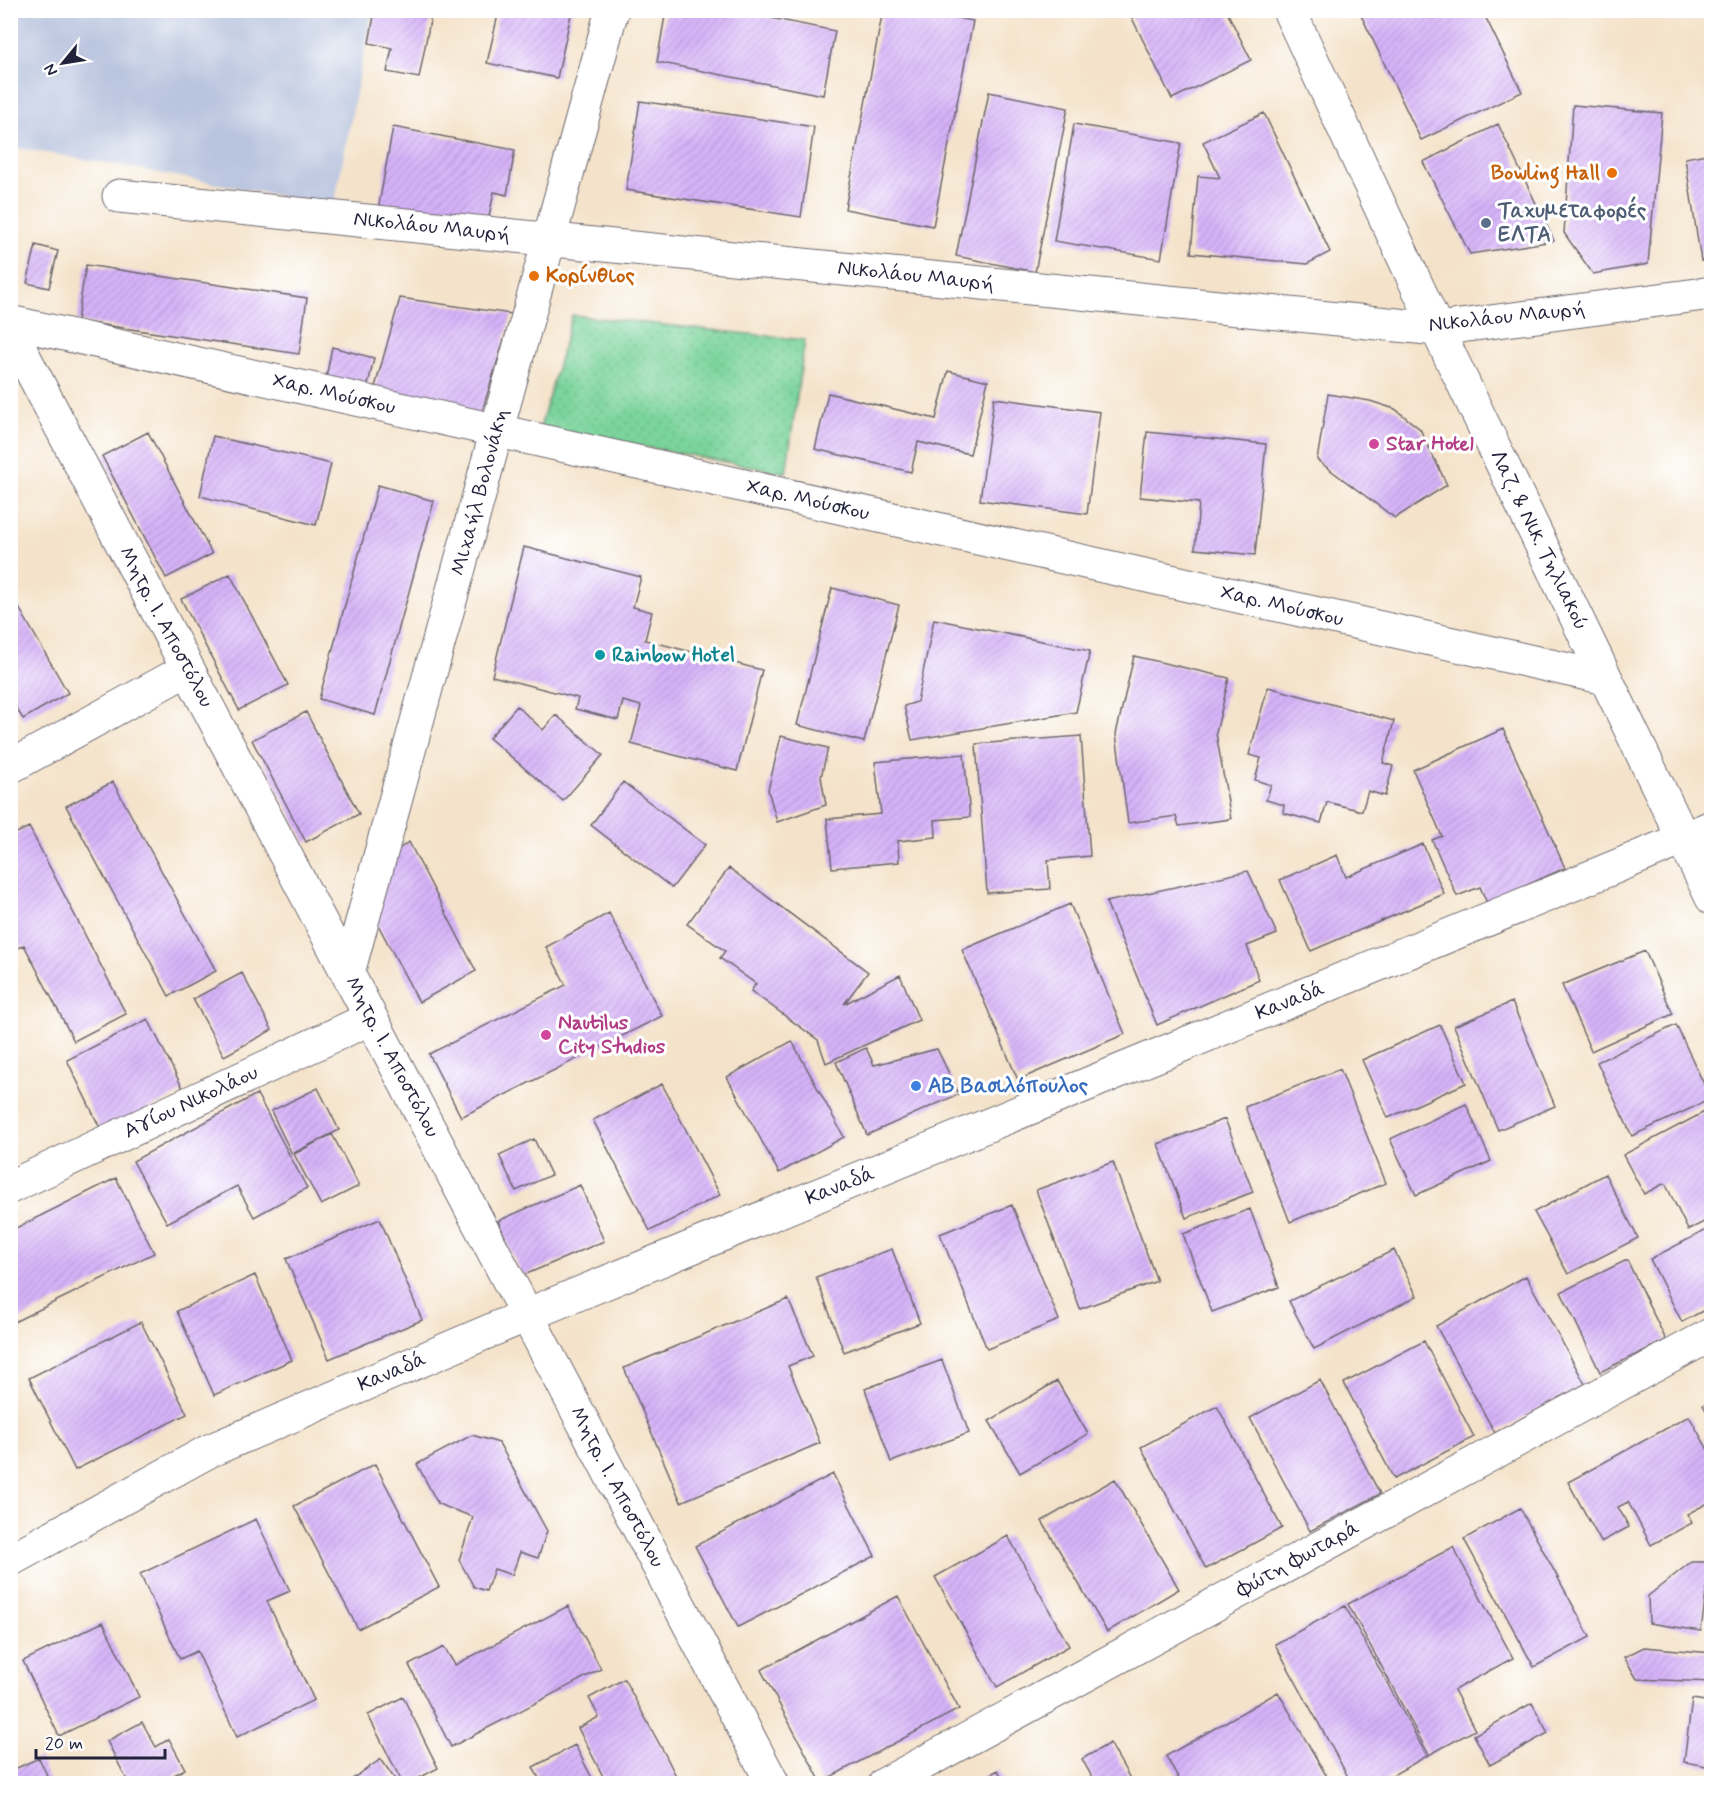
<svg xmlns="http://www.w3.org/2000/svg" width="1722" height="1794" font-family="Mynerve,sans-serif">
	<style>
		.industrial { fill: #b9c4de }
		.park { fill: url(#park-dots); stroke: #4e7b6b; stroke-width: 1.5 }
		.building { fill: url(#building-hatch) }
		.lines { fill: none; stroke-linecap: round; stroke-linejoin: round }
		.minor-casing { stroke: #6c666d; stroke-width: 35 }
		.minor { stroke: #fff; stroke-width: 33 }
		.food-dot { fill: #e8710a; stroke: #fff; stroke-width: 2 }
		.service-dot { fill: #5c6f8a; stroke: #fff; stroke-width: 2 }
		.hotel-dot { fill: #d1479c; stroke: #fff; stroke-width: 2 }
		.culture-dot { fill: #0f9aa8; stroke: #fff; stroke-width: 2 }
		.shop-dot { fill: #3f7fe0; stroke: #fff; stroke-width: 2 }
		.labels { text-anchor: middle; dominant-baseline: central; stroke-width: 6; stroke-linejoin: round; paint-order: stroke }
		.food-label { font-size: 21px; font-weight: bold; fill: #c56008; stroke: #fff; text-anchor: end }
		.service-label { font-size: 21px; font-weight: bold; fill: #4e5e75; stroke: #fff; text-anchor: start }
		.street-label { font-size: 21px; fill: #22223b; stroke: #fff }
		.hotel-label { font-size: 21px; font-weight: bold; fill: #b23c85; stroke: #fff; text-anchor: start }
		.culture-label { font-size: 21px; font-weight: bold; fill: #0d838f; stroke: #fff; text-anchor: start }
		.shop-label { font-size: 21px; font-weight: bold; fill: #366cbe; stroke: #fff; text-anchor: start }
	</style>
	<defs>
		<pattern id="park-dots" width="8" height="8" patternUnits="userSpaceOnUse" patternTransform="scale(1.5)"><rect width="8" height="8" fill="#7ad49b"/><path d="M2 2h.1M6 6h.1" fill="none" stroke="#69b686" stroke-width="1.8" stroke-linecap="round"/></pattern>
		<pattern id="building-hatch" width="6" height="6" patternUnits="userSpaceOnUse" patternTransform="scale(1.5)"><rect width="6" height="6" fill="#d6b2f8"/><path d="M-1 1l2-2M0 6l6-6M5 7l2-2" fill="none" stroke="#b799d6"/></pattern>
	</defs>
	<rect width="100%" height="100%" fill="#fff"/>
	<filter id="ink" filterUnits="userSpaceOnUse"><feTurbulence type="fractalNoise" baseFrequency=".0167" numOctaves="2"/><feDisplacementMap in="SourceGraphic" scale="12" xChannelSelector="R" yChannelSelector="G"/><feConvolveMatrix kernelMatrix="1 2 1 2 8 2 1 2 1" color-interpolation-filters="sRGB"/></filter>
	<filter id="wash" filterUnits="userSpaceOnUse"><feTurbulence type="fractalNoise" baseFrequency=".008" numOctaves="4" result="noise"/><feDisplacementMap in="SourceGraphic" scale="24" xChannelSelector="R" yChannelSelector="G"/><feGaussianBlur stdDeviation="1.35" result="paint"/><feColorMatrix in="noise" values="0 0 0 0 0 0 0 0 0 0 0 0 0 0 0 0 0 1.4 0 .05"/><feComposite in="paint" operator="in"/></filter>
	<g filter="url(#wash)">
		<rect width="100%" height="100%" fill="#f4e3ca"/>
		<path class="industrial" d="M10 11H372L334 206 112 164 11 147Z"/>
		<path class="park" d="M572 315 805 340 786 473 540 428Z"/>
		<g id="blocks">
			<path class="building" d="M375 10H432L419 78 387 72 392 48 369 43Z
				M499 10H572L557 78 487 63Z
				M666 10H731L835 31 823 95 657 62Z
				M883 10H916L973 21 933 226 845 209Z
				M1128 10H1226L1251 60 1172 99Z
				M1371 10H1482L1522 92 1421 140 1361 15Z
				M989 92 1068 108 1035 272 956 256Z
				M640 101 814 127 801 217 626 190Z
				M1573 105 1662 113 1648 264 1593 274 1564 233Z
				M1264 113 1330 252 1307 264 1191 253 1198 176 1220 178 1203 142Z
				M1074 124 1181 143 1161 259 1054 241Z
				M1498 124 1554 241 1470 254 1423 162Z
				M393 127 515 150 507 195 494 192 486 231 378 210Z
				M1712 153V259L1701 261 1685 158Z
				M36 245 58 251 49 288 27 283Z
				M86 265 307 298 299 354 77 321Z
				M400 298 512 314 479 421 373 394Z
				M332 347 374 358 366 394 325 383Z
				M948 371 988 381 970 454 918 442 911 472 815 449 828 393 936 419Z
				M1328 394 1370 401 1395 409 1420 429 1447 485 1395 518 1317 460Z
				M994 398 1100 412 1087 514 980 500Z
				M148 432 212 554 166 578 102 456Z
				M1147 432 1266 444 1255 555 1195 549 1199 503 1140 497Z
				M213 436 331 464 316 525 200 496Z
				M378 485 434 501 375 715 319 699Z
				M524 547 641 577 633 607 652 612 645 640 762 670 737 771 631 744 641 706 623 701 618 720 575 709 578 698 492 676Z
				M230 574 288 685 239 710 181 599Z
				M832 588 899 605 864 742 797 725Z
				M10 592 68 693 23 719 10 698Z
				M934 619 1090 651 1076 712 912 740 904 706 917 702Z
				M1134 656 1229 678 1216 733 1231 819 1179 826 1176 816 1128 823 1116 734Z
				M1268 687 1394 721 1383 763 1393 766 1385 796 1368 791 1362 811 1327 802 1321 823 1283 813 1284 805 1266 800 1271 785 1255 780 1261 758 1249 755Z
				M517 706 543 730 556 715 603 755 563 801 489 738Z
				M306 712 359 814 306 842 252 740Z
				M1503 729 1565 868 1487 903 1480 887 1457 896 1432 840 1442 836 1413 770Z
				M781 736 828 748 821 777 826 805 777 822 768 790Z
				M1081 736 1090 856 1048 860 1050 889 987 893 976 744Z
				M964 754 970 817 935 820 936 837 898 841 899 862 832 868 827 819 881 814 875 762Z
				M113 782 216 971 169 996 66 806Z
				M623 782 705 845 672 888 591 825Z
				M29 827 126 1014 74 1041 24 945 10 952V836Z
				M409 842 476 971 419 1002 368 906 384 859Z
				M1423 844 1444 894 1311 951 1280 880 1337 855 1346 877Z
				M729 868 868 972 844 1004 900 975 919 1020 826 1063 818 1040 751 991 756 984 720 958 725 951 687 924Z
				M1248 871 1277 934 1247 946 1259 980 1157 1025 1106 902Z
				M1070 904 1125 1034 1018 1080 962 950Z
				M609 913 662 1016 461 1117 429 1054 566 985 546 947Z
				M1645 951 1673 1014 1591 1051 1562 985Z
				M242 973 272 1030 224 1056 193 999Z
				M1512 1002 1555 1106 1498 1130 1454 1026Z
				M148 1019 184 1091 102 1132 67 1060Z
				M1440 1025 1466 1083 1388 1118 1362 1060Z
				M1676 1025 1711 1099 1632 1136 1597 1062Z
				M792 1041 844 1137 779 1173 727 1077Z
				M866 1048 874 1065 937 1049 959 1094 867 1135 836 1062Z
				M1340 1069 1386 1183 1290 1222 1245 1107Z
				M662 1084 720 1195 650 1231 593 1120Z
				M318 1088 339 1130 292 1154 271 1111Z
				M257 1094 307 1188 254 1217 237 1186 167 1223 133 1161Z
				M1466 1104 1491 1161 1416 1195 1390 1139Z
				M1710 1109 1712 1218 1688 1230 1665 1183 1644 1194 1623 1155Z
				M1225 1119 1253 1192 1186 1218 1158 1144Z
				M332 1134 359 1186 321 1205 294 1154Z
				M534 1139 551 1175 516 1191 499 1155Z
				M1113 1162 1157 1281 1080 1309 1036 1190Z
				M1605 1174 1638 1238 1568 1274 1534 1212Z
				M116 1178 154 1253 10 1324V1231Z
				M580 1185 604 1241 522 1276 498 1221Z
				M1012 1205 1059 1320 987 1349 940 1234Z
				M1250 1209 1279 1287 1212 1312 1183 1234Z
				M380 1219 422 1320 329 1359 286 1259Z
				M1712 1227V1306L1682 1322 1650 1259Z
				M892 1249 920 1323 844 1352 816 1277Z
				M1394 1250 1417 1296 1314 1349 1289 1301Z
				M1627 1260 1666 1340 1600 1372 1561 1292Z
				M255 1275 292 1360 214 1395 177 1311Z
				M1526 1276 1585 1384 1495 1433 1436 1326Z
				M788 1299 813 1356 788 1366 820 1443 681 1502 624 1368Z
				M141 1322 187 1414 75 1470 29 1378Z
				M1424 1341 1474 1437 1394 1479 1344 1383Z
				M942 1360 969 1433 891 1462 865 1389Z
				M1320 1380 1380 1494 1310 1531 1250 1418Z
				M1057 1381 1088 1434 1020 1473 989 1421Z
				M1712 1401V1421L1703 1405Z
				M1217 1406 1282 1528 1206 1569 1141 1447Z
				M1689 1416 1712 1457V1501L1687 1514 1692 1523 1651 1545 1628 1502 1618 1507 1629 1527 1601 1542 1568 1482Z
				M472 1435 499 1443 547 1531 538 1558 520 1552 512 1575 494 1569 486 1591 474 1587 459 1560 473 1517 438 1504 417 1464Z
				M375 1464 439 1587 358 1629 294 1506Z
				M833 1474 875 1556 738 1627 695 1546Z
				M1115 1479 1179 1589 1107 1632 1042 1521Z
				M1520 1508 1590 1637 1534 1667 1464 1539Z
				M256 1519 290 1591 267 1601 314 1700 237 1737 197 1651 180 1659 140 1574Z
				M1008 1536 1069 1646 997 1687 935 1577Z
				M1453 1547 1513 1658 1454 1690 1475 1730 1429 1755 1348 1604Z
				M1691 1562H1710L1701 1631 1649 1623 1648 1596Z
				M898 1596 959 1709 821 1782 761 1670Z
				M568 1606 601 1669 451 1747 409 1665 444 1647 455 1665Z
				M1345 1606 1427 1756 1377 1784H1352L1275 1644Z
				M103 1622 139 1697 59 1736 23 1661Z
				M1644 1647 1712 1653V1682L1637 1679 1624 1657Z
				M624 1679 666 1756 680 1784H607L578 1728 599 1717 589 1698Z
				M1278 1692 1331 1784H1182L1166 1756Z
				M403 1697 438 1768 408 1784H403L368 1715Z
				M1692 1699 1712 1702V1767L1684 1762Z
				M1532 1703 1548 1733 1490 1765 1474 1735Z
				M142 1722 156 1747 169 1739 185 1769 158 1784H129L107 1741Z
				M1110 1743 1133 1784H1096L1082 1759Z
				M575 1745 595 1784H542L533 1767Z
				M39 1758 51 1784H10V1771Z
				M381 1759 398 1784H345Z
				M998 1770 1005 1784H973Z"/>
		</g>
	</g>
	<g filter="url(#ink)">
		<use href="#blocks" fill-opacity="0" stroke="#6c666d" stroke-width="1.5"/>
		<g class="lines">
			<g class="minor-casing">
				<path id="minor" d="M1289 10 1437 329 1712 898
					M119 196 1437 329 1712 293
					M10 322 1605 678
					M10 330 773 1784
					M10 767 188 669
					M348 973 612 10
					M10 1187 371 1018
					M10 1560 209 1451 527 1315 1712 827
					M885 1784 1712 1334"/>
			</g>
			<use href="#minor" class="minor"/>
		</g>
	</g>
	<g class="food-dot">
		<circle cx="1612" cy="173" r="6"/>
		<circle cx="534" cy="276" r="6"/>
	</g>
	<circle class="service-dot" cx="1486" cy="223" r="6"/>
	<g class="hotel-dot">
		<circle cx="1374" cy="444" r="6"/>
		<circle cx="546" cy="1035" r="6"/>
	</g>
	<circle class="culture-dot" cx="600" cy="655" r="6"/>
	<circle class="shop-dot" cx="916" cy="1086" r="6"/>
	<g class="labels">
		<g class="food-label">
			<text x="1600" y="173">Bowling Hall</text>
			<text x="546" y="276" text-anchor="start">Κορίνθιος</text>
		</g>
		<g class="service-label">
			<text x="1498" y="211">Ταχυμεταφορές<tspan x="1498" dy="24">ΕΛΤΑ</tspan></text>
		</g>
		<g class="street-label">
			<text transform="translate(432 227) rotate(6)">Νικολάου Μαυρή</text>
			<text transform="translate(916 276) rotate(6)">Νικολάου Μαυρή</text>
			<text transform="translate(1507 317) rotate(-6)">Νικολάου Μαυρή</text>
			<text transform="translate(334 394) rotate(13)">Χαρ. Μούσκου</text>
			<text transform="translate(480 492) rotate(-75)">Μιχαήλ Βολονάκη</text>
			<text transform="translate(808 500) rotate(13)">Χαρ. Μούσκου</text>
			<text transform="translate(1539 540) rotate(64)">Λαζ. &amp; Νικ. Τηλιακού</text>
			<text transform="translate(1282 606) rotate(13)">Χαρ. Μούσκου</text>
			<text transform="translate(166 627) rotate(62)">Μητρ. Ι. Αποστόλου</text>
			<text transform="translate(1290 1001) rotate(-22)">Καναδά</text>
			<text transform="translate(392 1057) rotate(62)">Μητρ. Ι. Αποστόλου</text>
			<text transform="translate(191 1102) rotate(-25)">Αγίου Νικολάου</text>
			<text transform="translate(840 1186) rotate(-22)">Καναδά</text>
			<text transform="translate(392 1372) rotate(-23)">Καναδά</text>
			<text transform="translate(617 1487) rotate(62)">Μητρ. Ι. Αποστόλου</text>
			<text transform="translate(1298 1559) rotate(-29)">Φώτη Φωταρά</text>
		</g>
		<g class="hotel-label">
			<text x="1386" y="444">Star Hotel</text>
			<text x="558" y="1023">Nautilus<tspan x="558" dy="24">City Studios</tspan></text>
		</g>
		<g class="culture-label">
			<text x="612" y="655">Rainbow Hotel</text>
		</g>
		<g class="shop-label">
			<text x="928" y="1086">ΑΒ Βασιλόπουλος</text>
		</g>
	</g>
	<rect width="1722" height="1794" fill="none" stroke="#fff" stroke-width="36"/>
	<g transform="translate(63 63) rotate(240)" stroke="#ffffff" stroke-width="4.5" paint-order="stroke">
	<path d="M0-4.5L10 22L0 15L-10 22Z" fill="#22223b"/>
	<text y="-9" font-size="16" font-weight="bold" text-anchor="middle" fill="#22223b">N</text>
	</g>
	<path d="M36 1749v9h129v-9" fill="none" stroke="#22223b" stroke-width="3"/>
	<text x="45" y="1749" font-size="18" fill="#22223b" stroke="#ffffff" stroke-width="4.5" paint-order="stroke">20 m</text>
</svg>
